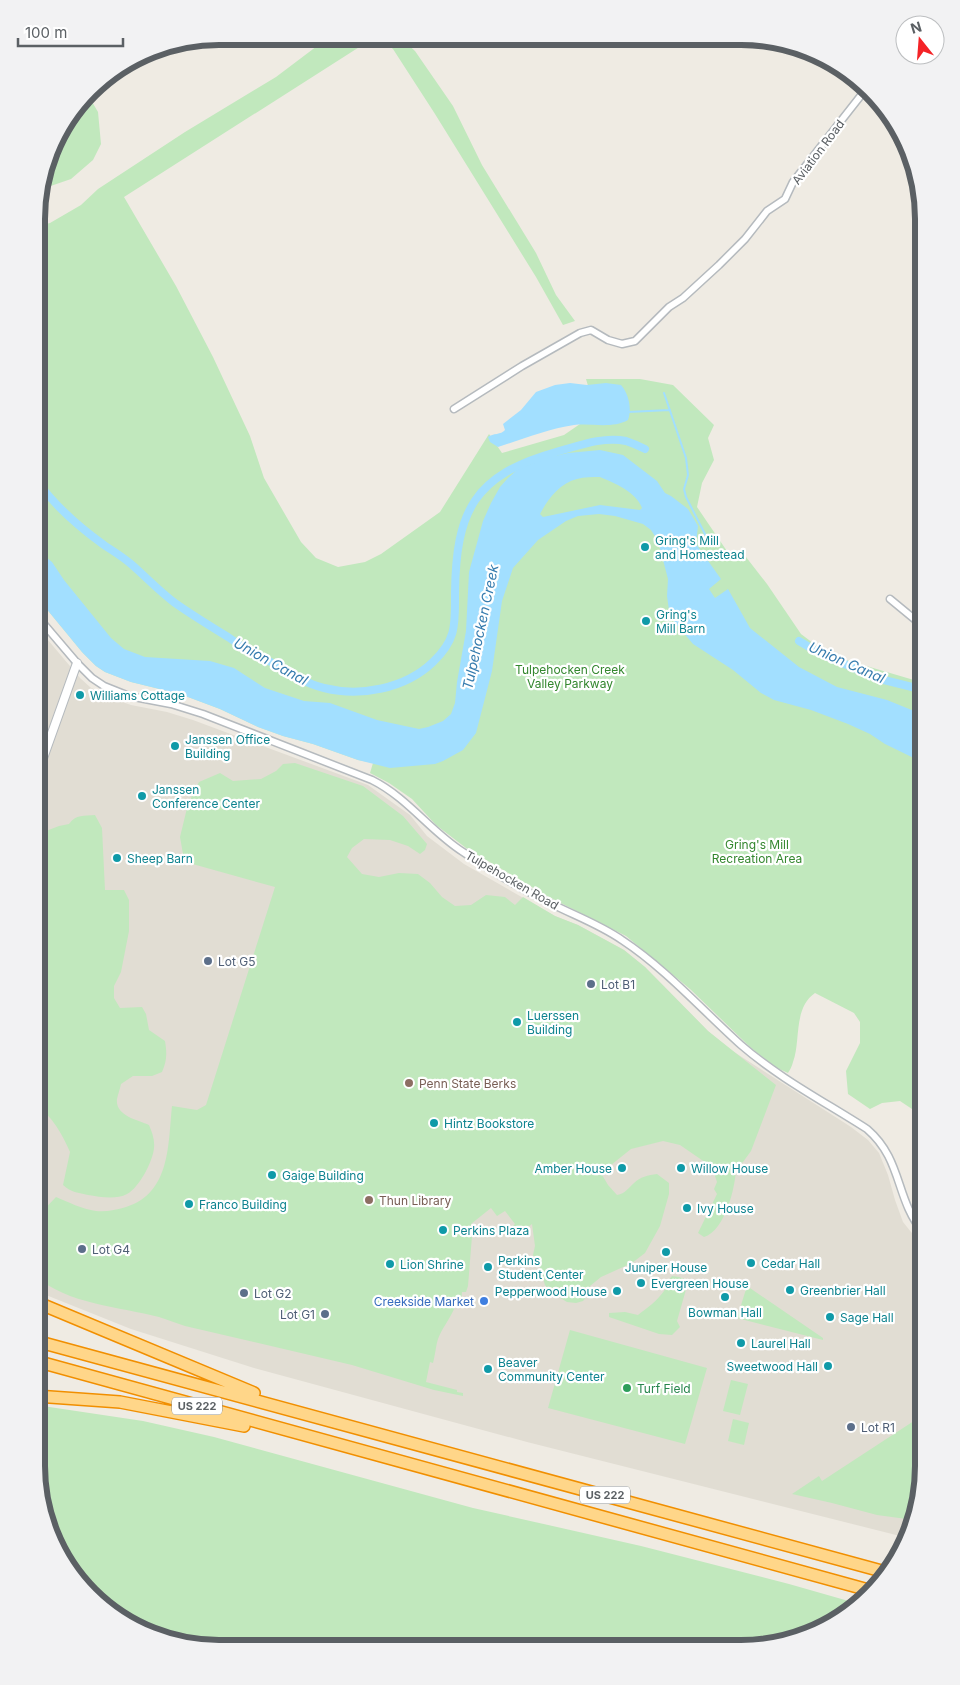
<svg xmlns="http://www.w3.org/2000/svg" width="960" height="1685" font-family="Inter,sans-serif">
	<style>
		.education { fill: #e1ddd3 }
		.green { fill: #c1e8bd }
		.water { fill: #a2dfff; fill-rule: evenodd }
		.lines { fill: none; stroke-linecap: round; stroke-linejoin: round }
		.stream { stroke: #a2dfff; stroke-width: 2 }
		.canal { stroke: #a2dfff; stroke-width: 8 }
		.minor-casing { stroke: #b5babe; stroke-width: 9 }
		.tertiary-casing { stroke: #b5babe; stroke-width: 10 }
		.motorway-casing { stroke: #f18f00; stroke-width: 14 }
		.minor { stroke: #fff; stroke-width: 6 }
		.tertiary { stroke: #fff; stroke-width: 8 }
		.motorway { stroke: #ffd689; stroke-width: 11 }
		.culture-dot { fill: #0f9aa8; stroke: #fff; stroke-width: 2 }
		.service-dot { fill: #5c6f8a; stroke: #fff; stroke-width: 2 }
		.education-dot { fill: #8d6e63; stroke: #fff; stroke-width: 2 }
		.shop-dot { fill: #3f7fe0; stroke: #fff; stroke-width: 2 }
		.leisure-dot { fill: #2e9e5b; stroke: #fff; stroke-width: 2 }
		.labels { text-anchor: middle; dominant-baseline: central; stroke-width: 4.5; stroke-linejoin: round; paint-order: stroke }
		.shield { fill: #fff; stroke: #8c9092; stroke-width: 1 }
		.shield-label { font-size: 11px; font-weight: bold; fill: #5b6064 }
		.street-label { font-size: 12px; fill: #5b6064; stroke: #fff }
		.culture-label { font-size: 12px; fill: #0d838f; stroke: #fff; text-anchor: start }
		.park-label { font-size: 12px; fill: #34872f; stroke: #fff }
		.service-label { font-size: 12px; fill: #4e5e75; stroke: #fff; text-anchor: start }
		.education-label { font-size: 12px; fill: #785e54; stroke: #fff; text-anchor: start }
		.shop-label { font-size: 12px; fill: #366cbe; stroke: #fff; text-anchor: end }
		.leisure-label { font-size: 12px; fill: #27864d; stroke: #fff; text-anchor: start }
		.water-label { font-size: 14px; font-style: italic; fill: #367cae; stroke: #fff }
		.rim { fill: none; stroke: #5b6064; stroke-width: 6 }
	</style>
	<rect width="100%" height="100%" fill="#efebe3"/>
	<path class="education" d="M37 627 80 678 90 687 105 696 131 705 167 712 193 720 368 785 410 815 427 836 464 864 555 916 578 925 624 950 645 967 708 1031 731 1050 851 1127 868 1140 879 1153 888 1175 895 1200 903 1222 911 1232 923 1243V1478L908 1538 527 1442 254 1368 131 1329 36 1291Z"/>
	<path class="green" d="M329 37H375L124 197 176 286 213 357 250 436 264 478 301 542 316 558 338 567 365 562 381 554 440 512 489 434 502 453 564 435 596 413 586 379H640L673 385 714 425 708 438 714 460 702 483 697 507 731 557H746L767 584 801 634 829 655 924 683 923 1126 912 1109 900 1101 882 1103 870 1109 848 1094 846 1071 860 1043V1022L854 1013 815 993C793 1008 801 1041 793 1062 792 1066 790 1070 788 1073L775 1067 750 1047 690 989 626 936 547 896 466 848 436 825 412 799 389 783 370 773 373 763 358 760 313 744 283 736 258 727 220 709 180 694 131 682 105 672 96 666 82 652 45 607 37 602 38 226 50 223 81 205 98 189 185 132 276 77Z
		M379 37H400L415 51 453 106 482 165 536 253 556 295 575 321 563 325 536 277 435 114 393 49Z
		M88 95 98 112 101 144 93 160 71 179 39 190 55 138Z
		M295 763 363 786 403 816 427 844 425 850 420 854 408 846 390 840 364 839 352 848 347 857 362 874 379 877 399 873 418 874 430 883 442 897 455 906 471 905 486 895 505 897 515 905 523 897 555 916 578 925 624 950 645 967 708 1031 776 1085 751 1151 743 1162 736 1167C736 1186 725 1231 704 1237L698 1233 717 1194 714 1189 717 1182 712 1167 680 1145 663 1141 631 1149 601 1173 608 1185 617 1195C626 1193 627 1189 634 1183 640 1177 648 1175 657 1174L669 1183V1194L660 1226 645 1253 632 1263 601 1277 590 1286 588 1295 583 1301 576 1303 567 1302 552 1293 545 1285 540 1268 533 1255 535 1246 532 1224 513 1239 507 1231 515 1224 505 1211 497 1216 491 1208 471 1224 477 1232 472 1236 468 1286 466 1292H462L461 1303H464L465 1307 457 1306 455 1307C450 1319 442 1328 438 1339 436 1345 435 1356 433 1363L430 1362 426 1382 457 1390V1392L463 1393V1396L434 1390 352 1365 185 1326C176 1323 168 1320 159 1317 121 1307 66 1304 36 1276L37 1217 56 1197C68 1202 82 1209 96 1211 106 1212 116 1210 126 1207 171 1193 168 1143 172 1106L197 1110 206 1105 275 887 189 863 183 854 180 837 188 804 199 782 220 773 233 781 261 779 276 771 283 764Z
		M95 815 102 828 105 890H124L129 900V931L121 972 114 986V998L120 1008 142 1007 146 1014 149 1030 165 1041C167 1053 167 1061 162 1072L152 1076H133L121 1084C120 1089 118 1094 117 1099 115 1116 138 1120 149 1125 152 1132 155 1140 154 1148 153 1161 139 1188 127 1194 116 1200 100 1197 88 1195 79 1193 70 1192 63 1185L70 1152C62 1134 53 1117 37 1106V895L41 856 40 845 46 831 59 826 69 824C76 814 84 816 95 815Z
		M672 1276 679 1277 687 1280V1286L677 1321 680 1327 672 1335 659 1334 609 1317V1313L625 1312 638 1315C647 1308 657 1301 664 1291 667 1286 667 1281 672 1276Z
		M747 1286 823 1338V1340L737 1318Z
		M570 1330 707 1368 685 1444 548 1408Z
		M731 1380 748 1384 740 1415 723 1411Z
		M36 1405 143 1421 214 1437 473 1508 641 1546 789 1584 859 1604 852 1611 800 1639 741 1649 195 1647 108 1611 67 1568 46 1525 36 1466Z
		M923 1415V1478L914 1520 877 1515 832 1503 792 1494 819 1476 822 1481Z
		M733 1419 749 1423 744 1445 728 1441Z"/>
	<path class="water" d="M570 383 587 385 606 383 621 385C629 394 632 409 628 420 612 429 592 423 574 425 548 429 523 439 498 447L490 442 488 437C493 433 501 435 505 430L503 424 521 410 536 392 555 385Z
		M600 450 623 455 657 481 665 493 671 496 688 509 698 526 696 544 721 579 709 589 715 598 728 589 750 628 799 667 837 687 887 700 924 715V763L885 744 870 734 848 724 811 710 774 700 761 693 733 670 693 644 670 617 667 596 668 579 658 541 651 530 643 524 615 516 599 514 578 516 566 521 538 540 513 568 502 601 492 671 476 733 463 750 443 761 435 764 390 768 358 760 313 744 283 736 258 727 220 709 180 694 131 682 105 672 96 666 82 652 45 607 37 602V550L52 562 64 580 111 638 124 649 145 657 210 661 234 668 265 688 304 701 330 703 377 720 419 729 428 727 443 721 451 714 455 703 457 682 466 631 469 572 483 521 491 503 500 487 508 478 518 469 546 458 568 453ZM600 477C615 483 636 492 642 508L640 510 600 505 543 517 540 514C548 499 560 483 577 479 584 477 593 477 600 477Z"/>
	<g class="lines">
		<path class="stream" d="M664 393 686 458 688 475 684 489 686 497 707 538 714 543
			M628 412 670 410"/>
		<path class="canal" d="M37 481C55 506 79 527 104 545 113 551 123 557 131 564 146 577 159 591 175 603 192 615 210 626 228 637 237 643 246 650 256 655 263 659 271 662 279 666 293 675 307 684 324 688 360 697 405 689 433 662 457 639 455 624 455 593 456 511 474 475 556 452 578 446 603 436 626 441 632 443 639 446 645 449
			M799 641 821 654 880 679 924 690"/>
		<g class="minor-casing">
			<path id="minor" d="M454 409 522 366 580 333 591 330 608 340 622 344 635 341 669 307 683 298 719 265 745 239 767 211 785 199 793 182 866 89
				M890 599 924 627
				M37 616 77 663 92 678 104 686 129 696 171 704 203 714 372 780C408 798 430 831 463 852 490 870 519 888 548 902 573 915 599 924 622 940 666 969 702 1010 741 1045 779 1078 825 1102 867 1129 903 1160 895 1199 923 1232"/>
		</g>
		<g class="tertiary-casing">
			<path id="tertiary" d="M37 775 77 663"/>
		</g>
		<g class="motorway-casing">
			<path id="motorway" d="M36 1302 254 1393
				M36 1341 889 1573
				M36 1361 872 1591
				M36 1396 120 1402 244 1426"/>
		</g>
		<use href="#minor" class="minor"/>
		<use href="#tertiary" class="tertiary"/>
		<use href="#motorway" class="motorway"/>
	</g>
	<g class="culture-dot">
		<circle cx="645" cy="547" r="5"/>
		<circle cx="646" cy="621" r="5"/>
		<circle cx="80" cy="695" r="5"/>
		<circle cx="175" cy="746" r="5"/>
		<circle cx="142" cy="796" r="5"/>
		<circle cx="117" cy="858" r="5"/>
		<circle cx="517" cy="1022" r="5"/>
		<circle cx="434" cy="1123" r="5"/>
		<circle cx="622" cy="1168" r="5"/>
		<circle cx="681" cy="1168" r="5"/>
		<circle cx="272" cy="1175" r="5"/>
		<circle cx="189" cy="1204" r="5"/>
		<circle cx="687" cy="1208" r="5"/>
		<circle cx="443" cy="1230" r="5"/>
		<circle cx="666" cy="1252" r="5"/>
		<circle cx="751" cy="1263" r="5"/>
		<circle cx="390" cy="1264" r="5"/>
		<circle cx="488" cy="1267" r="5"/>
		<circle cx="641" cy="1283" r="5"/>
		<circle cx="790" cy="1290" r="5"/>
		<circle cx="617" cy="1291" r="5"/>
		<circle cx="725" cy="1297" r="5"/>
		<circle cx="830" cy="1317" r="5"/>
		<circle cx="741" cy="1343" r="5"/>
		<circle cx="828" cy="1366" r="5"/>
		<circle cx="488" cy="1369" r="5"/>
	</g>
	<g class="service-dot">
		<circle cx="208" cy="961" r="5"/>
		<circle cx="591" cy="984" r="5"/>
		<circle cx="82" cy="1249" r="5"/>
		<circle cx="244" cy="1293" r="5"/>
		<circle cx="325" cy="1314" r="5"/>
		<circle cx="851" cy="1427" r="5"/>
	</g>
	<g class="education-dot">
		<circle cx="409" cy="1083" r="5"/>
		<circle cx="369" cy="1200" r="5"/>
	</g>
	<circle class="shop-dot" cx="484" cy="1301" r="5"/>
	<circle class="leisure-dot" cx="627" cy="1388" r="5"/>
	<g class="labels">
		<g class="shield">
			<rect x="172" y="1397.5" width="50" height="17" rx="4"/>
			<rect x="580" y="1486.5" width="50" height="17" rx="4"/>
		</g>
		<g class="shield-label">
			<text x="197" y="1406">US 222</text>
			<text x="605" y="1495">US 222</text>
		</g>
		<g class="street-label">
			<text transform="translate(818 152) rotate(-53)">Aviation Road</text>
			<text transform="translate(512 880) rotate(30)">Tulpehocken Road</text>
		</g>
		<g class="culture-label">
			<text x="655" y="540">Gring's Mill<tspan x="655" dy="14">and Homestead</tspan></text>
			<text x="656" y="614">Gring's<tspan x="656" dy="14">Mill Barn</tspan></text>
			<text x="90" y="695">Williams Cottage</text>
			<text x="185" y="739">Janssen Office<tspan x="185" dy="14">Building</tspan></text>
			<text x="152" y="789">Janssen<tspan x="152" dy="14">Conference Center</tspan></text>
			<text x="127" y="858">Sheep Barn</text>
			<text x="527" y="1015">Luerssen<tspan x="527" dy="14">Building</tspan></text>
			<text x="444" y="1123">Hintz Bookstore</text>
			<text x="612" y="1168" text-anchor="end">Amber House</text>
			<text x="691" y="1168">Willow House</text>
			<text x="282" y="1175">Gaige Building</text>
			<text x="199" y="1204">Franco Building</text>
			<text x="697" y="1208">Ivy House</text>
			<text x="453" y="1230">Perkins Plaza</text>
			<text x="498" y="1260">Perkins<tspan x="498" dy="14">Student Center</tspan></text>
			<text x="761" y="1263">Cedar Hall</text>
			<text x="400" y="1264">Lion Shrine</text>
			<text x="666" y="1267" text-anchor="middle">Juniper House</text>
			<text x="651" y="1283">Evergreen House</text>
			<text x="800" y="1290">Greenbrier Hall</text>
			<text x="607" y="1291" text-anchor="end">Pepperwood House</text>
			<text x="725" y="1312" text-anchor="middle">Bowman Hall</text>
			<text x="840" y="1317">Sage Hall</text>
			<text x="751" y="1343">Laurel Hall</text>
			<text x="498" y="1362">Beaver<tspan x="498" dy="14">Community Center</tspan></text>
			<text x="818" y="1366" text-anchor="end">Sweetwood Hall</text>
		</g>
		<g class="park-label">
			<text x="570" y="669">Tulpehocken Creek<tspan x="570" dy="14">Valley Parkway</tspan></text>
			<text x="757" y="844">Gring's Mill<tspan x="757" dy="14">Recreation Area</tspan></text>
		</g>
		<g class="service-label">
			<text x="218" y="961">Lot G5</text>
			<text x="601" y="984">Lot B1</text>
			<text x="92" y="1249">Lot G4</text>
			<text x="254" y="1293">Lot G2</text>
			<text x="315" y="1314" text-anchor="end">Lot G1</text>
			<text x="861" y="1427">Lot R1</text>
		</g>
		<g class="education-label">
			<text x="419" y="1083">Penn State Berks</text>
			<text x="379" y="1200">Thun Library</text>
		</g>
		<g class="shop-label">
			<text x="474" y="1301">Creekside Market</text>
		</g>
		<g class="leisure-label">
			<text x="637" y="1388">Turf Field</text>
		</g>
		<g class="water-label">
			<text transform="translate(480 627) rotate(-78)">Tulpehocken Creek</text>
			<text transform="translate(271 661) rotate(29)">Union Canal</text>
			<text transform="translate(847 662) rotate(24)">Union Canal</text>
		</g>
	</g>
	<path d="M0 0H960V1685H0ZM219 45H741A174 174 0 0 1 915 219V1466A174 174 0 0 1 741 1640H219A174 174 0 0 1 45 1466V219A174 174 0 0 1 219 45Z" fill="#f2f2f3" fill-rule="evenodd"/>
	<path class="rim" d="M219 45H741A174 174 0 0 1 915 219V1466A174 174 0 0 1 741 1640H219A174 174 0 0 1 45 1466V219A174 174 0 0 1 219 45Z"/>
	<g transform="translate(920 40) rotate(343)"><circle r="24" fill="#ffffff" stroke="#bdbfc1"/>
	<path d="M0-4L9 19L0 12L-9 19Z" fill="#f42327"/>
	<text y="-8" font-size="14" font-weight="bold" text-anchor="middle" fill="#5b6064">N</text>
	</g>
	<path d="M18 38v8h105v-8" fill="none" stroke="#5b6064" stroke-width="2.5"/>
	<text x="25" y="38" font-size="15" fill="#5b6064" stroke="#ffffff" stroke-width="4" paint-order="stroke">100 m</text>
</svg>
